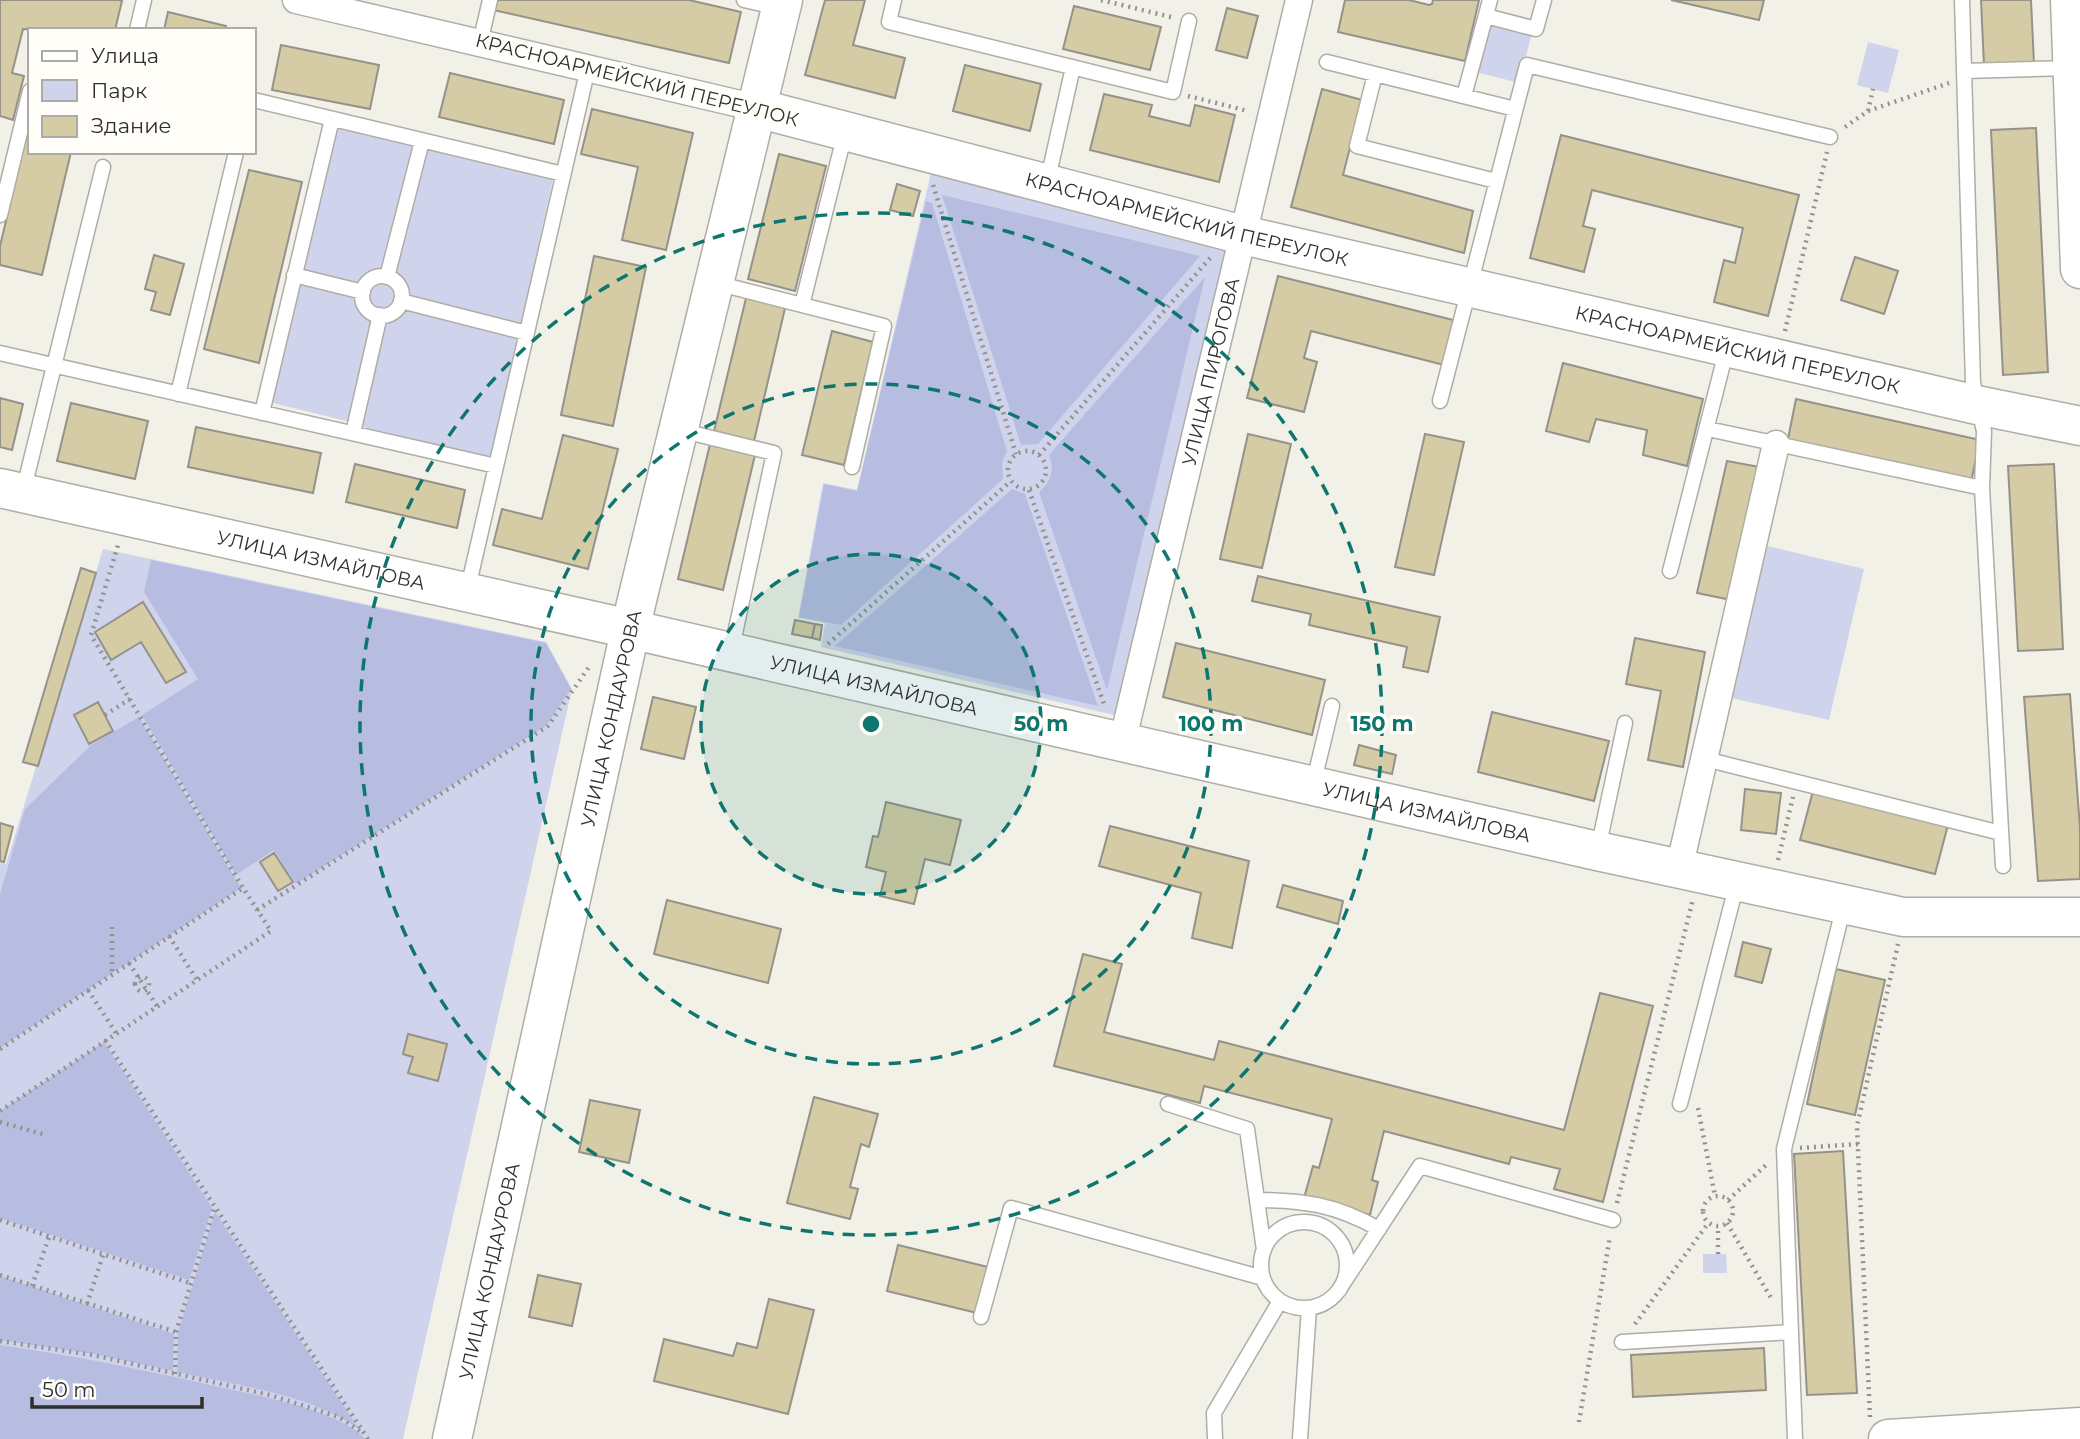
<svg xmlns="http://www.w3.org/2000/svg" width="2080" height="1439" font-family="Montserrat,sans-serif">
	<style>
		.green { fill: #cfd3ec }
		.forest { fill: #b7bde1 }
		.building { fill: #d5cca6; stroke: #94928a; stroke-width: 2 }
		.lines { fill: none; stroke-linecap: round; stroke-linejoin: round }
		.lane-casing { stroke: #afada5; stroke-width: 17 }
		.street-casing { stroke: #afada5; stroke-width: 29 }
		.secondary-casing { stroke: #afada5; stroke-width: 41 }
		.path { stroke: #93928c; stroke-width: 4.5; stroke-dasharray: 2 5; stroke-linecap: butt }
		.lane { stroke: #fff; stroke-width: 14 }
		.street { stroke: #fff; stroke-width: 26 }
		.secondary { stroke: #fff; stroke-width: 38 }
		.ring { fill: none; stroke: #0f766e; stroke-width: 3.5; stroke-dasharray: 12 9 }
		.labels { text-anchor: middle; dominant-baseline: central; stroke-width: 7; stroke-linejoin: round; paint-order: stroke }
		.street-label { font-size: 19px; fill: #302f2c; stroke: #fffef8 }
		.centre { fill: #0f766e; stroke: #fffef8; stroke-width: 3.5 }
		.ring-label { font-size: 21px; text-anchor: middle; font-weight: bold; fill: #0f766e; stroke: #fffef8; stroke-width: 7; stroke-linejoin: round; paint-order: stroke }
	</style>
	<rect width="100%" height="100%" fill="#f2f1e8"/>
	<path class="green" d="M1489 22 1532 33 1519 83 1476 72Z
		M1868 42 1899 50 1888 93 1857 85Z
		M336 125 416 144 382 272C372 274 365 277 360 287L301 272Z
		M427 149 553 179 521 325 407 298C406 287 403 281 393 275Z
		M934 160 1241 236 1127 718 821 647 825 623 798 618 823 483 857 490Z
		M299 281 358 296C361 307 365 313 375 318L350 422 269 402Z
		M367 296a14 14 0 1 1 28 0a14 14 0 1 1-28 0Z
		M402 306 519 337 492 458 359 426 384 320 395 315Z
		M1767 546 1864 569 1829 720 1732 698Z
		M103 549 546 642 572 689 403 1439H0V862L6 864Z
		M1703 1254H1726L1727 1273H1703Z"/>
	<path class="forest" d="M942 195 1200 256 1038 444 1021 445Z
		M926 201 932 203 1007 451 1002 463 1003 479 841 625 799 617 824 484 857 491Z
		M1205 277 1107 690 1039 492C1051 482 1055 470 1049 455Z
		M1012 489 1025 494 1098 706 835 646Z
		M151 560 546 643 571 689 547 725 296 884 274 850 236 875 142 715 198 679 144 592Z
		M139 717 241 888 0 1048V894L25 809 91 745Z
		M104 1042 212 1208 189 1280 0 1218V1111Z
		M215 1212 359 1429C310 1394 236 1385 177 1372L178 1333Z
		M0 1276 174 1334 173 1371 94 1354 0 1340Z
		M0 1345C71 1355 140 1369 210 1385 250 1394 339 1409 365 1439H0Z"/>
	<path class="building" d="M0 0H119L122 1 115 30 23 29 12 73 24 76 13 120 0 116Z
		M491 0H689L741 12 729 63 489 9Z
		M825 0H865L853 45 905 58 895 98 805 75Z
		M1345 0H1409L1429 5 1432 4 1433 0H1479L1465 61 1338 32Z
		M1671 0H1764L1759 20Z
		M1981 0H2031L2034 64 1984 66Z
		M1074 6 1161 27 1150 70 1063 49Z
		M1227 8 1258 16 1247 58 1216 50Z
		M168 12 226 26 225 30H164Z
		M281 45 379 65 370 109 272 90Z
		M965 65 1041 84 1030 131 953 111Z
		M450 73 564 100 554 144 439 117Z
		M1322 89 1362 100 1343 175 1473 211 1464 253 1291 207Z
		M1104 94 1152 105 1149 116 1190 126 1195 105 1235 115 1219 182 1090 150Z
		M592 109 693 133 666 250 622 240 638 167 581 154Z
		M2036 128 2048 372 2003 375 1991 130Z
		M1561 135 1799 195 1768 316 1714 302 1724 260 1735 263 1743 228 1592 190 1583 226 1595 229 1584 272 1530 258Z
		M26 137 30 138V152H71L42 275 0 265V246Z
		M779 154 826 166 795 291 748 279Z
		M249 170 302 182 259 363 204 349Z
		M897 184 920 191 913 216 890 210Z
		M154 255 184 264 170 315 151 310 156 292 145 289Z
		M594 256 646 267 613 426 561 415Z
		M1855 257 1898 271 1884 314 1841 300Z
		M1278 276 1453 320 1444 365 1311 331 1304 358 1317 362 1304 412 1247 398Z
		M747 294 786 304 754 441 714 431Z
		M832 331 873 342 844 465 802 455Z
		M1563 363 1703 399 1687 466 1643 455 1647 430 1596 419 1589 442 1546 431Z
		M0 398 23 404 12 450 0 447Z
		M1796 399 1980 440 1971 482 1787 444Z
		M71 403 148 421 135 479 57 461Z
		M196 427 321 453 313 493 188 467Z
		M1248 434 1291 444 1262 568 1220 559Z
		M1425 434 1464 442 1434 575 1395 567Z
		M563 435 618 449 588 569 493 545 502 509 542 519Z
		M710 444 755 455 723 590 678 579Z
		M1727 461 1765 468 1736 601 1697 593Z
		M355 464 465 490 457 528 346 502Z
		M2054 464 2063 649 2018 651 2008 466Z
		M81 568 96 573 38 766 23 762Z
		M1258 576 1440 617 1428 672 1403 667 1407 647 1309 625 1311 614 1252 601Z
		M143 602 186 672 166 683 141 642 111 660 95 632Z
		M795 620 815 624 812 638 792 634Z
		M815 624 822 625 820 640 812 638Z
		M1635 638 1705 652 1683 767 1648 760 1661 691 1626 684Z
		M1176 643 1325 680 1312 735 1163 697Z
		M2070 694 2080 828V879L2038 881 2024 697Z
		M653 697 696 707 684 759 641 749Z
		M98 702 113 731 89 744 74 715Z
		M1492 712 1609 741 1594 801 1478 772Z
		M1359 745 1396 755 1392 774 1354 765Z
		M1745 789 1781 793 1776 834 1741 830Z
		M1813 791 1948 825 1935 874 1800 840Z
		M886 802 961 820 950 865 925 859 914 904 880 896 886 872 866 867 873 836 878 837Z
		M0 823 13 827 4 862 0 861Z
		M1110 826 1249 861 1232 948 1192 938 1201 893 1099 866Z
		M274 853 293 882 278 891 260 862Z
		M1283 885 1343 901 1338 924 1277 907Z
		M667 900 781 929 768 983 654 954Z
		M1743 942 1771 949 1762 983 1735 976Z
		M1083 954 1122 964 1104 1032 1214 1060 1219 1041 1564 1130 1600 993 1653 1006 1603 1202 1554 1189 1560 1169 1511 1157 1509 1164 1384 1131 1372 1180 1378 1182 1370 1215 1304 1198 1313 1166 1319 1168 1332 1119 1204 1086 1200 1103 1054 1066Z
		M1836 969 1885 980 1855 1115 1807 1104Z
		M408 1034 447 1044 438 1081 408 1073 413 1057 403 1054Z
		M814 1097 878 1114 869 1147 861 1144 850 1187 858 1189 850 1219 787 1203Z
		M590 1100 640 1110 629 1163 579 1152Z
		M1843 1151 1857 1393 1807 1395 1794 1154Z
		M898 1245 988 1267 977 1313 887 1291Z
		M538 1275 581 1284 572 1326 529 1317Z
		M769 1299 814 1310 788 1414 654 1381 664 1339 733 1356 737 1343 757 1348Z
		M1764 1348 1766 1390 1633 1397 1631 1355Z"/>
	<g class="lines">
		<g class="lane-casing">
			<path id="lane" d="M744 0 779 8
				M894 0 889 22 1173 92 1189 21
				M1962 0 1973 383 1984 431 1982 488 2003 866
				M1486 16 1536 29 1544 0
				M137 30 144 0
				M480 43 490 0
				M1327 62 1515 109
				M1964 71 2072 68
				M1375 74 1357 146 1496 181
				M1464 96 1490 0
				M254 100 563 174
				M1047 183 1073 67
				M0 215 30 91
				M294 275 363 292
				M362 296a20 20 0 1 1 40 0a20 20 0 1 1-40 0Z
				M387 277 422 141
				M716 283 884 326 852 467
				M401 301 527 333
				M802 305 845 133
				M0 353 496 466
				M178 394 236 152
				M1440 401 1527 65 1830 137
				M262 413 332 119
				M1708 429 1982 488
				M679 430 774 453 731 652
				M353 433 380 315
				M23 492 103 167
				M1670 571 1727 348
				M467 592 588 68
				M1705 759 2001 833
				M1313 785 1332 706
				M1598 849 1625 723
				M1168 1104 1247 1129 1264 1250
				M1680 1104 1737 883
				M1257 1200C1305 1200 1336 1205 1379 1229
				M1261 1265a43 43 0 1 1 86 0a43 43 0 1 1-86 0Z
				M1342 1285 1420 1166 1613 1220
				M981 1317 1011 1208 1263 1278
				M1622 1342 1791 1332
				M1215 1439 1214 1413 1280 1301
				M1300 1439 1309 1308
				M1795 1439 1784 1149 1844 905"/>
		</g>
		<g class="street-casing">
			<g id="street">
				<path d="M296 0 757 108"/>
				<path id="s1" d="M1122 743 1299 0"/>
				<path d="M1679 869 1776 444"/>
			</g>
		</g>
		<g class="secondary-casing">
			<g id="secondary">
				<path d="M2070 0 2080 269"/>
				<path id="s2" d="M757 108 1243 235 1977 405 2080 426"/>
				<path id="s3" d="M0 488 599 622 1597 851 1903 917H2080"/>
				<path id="s4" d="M452 1439 636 604 783 0"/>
				<path d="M1888 1439 2080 1427"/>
			</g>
		</g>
		<path class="path" d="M1101 0 1175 18
			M1188 96 1248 111
			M1868 111 1873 89
			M1845 127 1868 111 1949 83
			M933 185 1016 454
			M1785 331 1827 152
			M1008 470a19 19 0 1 1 38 0a19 19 0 1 1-38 0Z
			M1039 455 1211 257
			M1029 490 1105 707
			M828 644 1011 481
			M105 715 130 699
			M1778 860 1793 797
			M257 910 548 726 589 667
			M112 927V974
			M169 936 197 980
			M129 963 157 1006
			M135 984a7 7 0 1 1 14 0a7 7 0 1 1-14 0Z
			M88 990 116 1033
			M105 1040 368 1439
			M0 1049 243 888
			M1698 1108 1715 1196
			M0 1111 271 931 243 888 91 635 118 545
			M0 1122 46 1135
			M1800 1148 1858 1144
			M1703 1211a15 15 0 1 1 30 0a15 15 0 1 1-30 0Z
			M1728 1200 1766 1165
			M1617 1203 1693 899
			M0 1220 190 1283
			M1727 1223 1771 1298
			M1718 1254V1226
			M0 1275 176 1332
			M32 1286 49 1237
			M87 1304 103 1255
			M1635 1324 1709 1222
			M0 1341 93 1355 270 1395 339 1417 361 1432
			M175 1374 176 1332 214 1209
			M1870 1417 1857 1126 1898 944
			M1579 1422 1610 1236"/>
		<use href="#lane" class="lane"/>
		<use href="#street" class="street"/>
		<use href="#secondary" class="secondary"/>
	</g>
	<circle cx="871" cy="724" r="170" fill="#0f766e" fill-opacity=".12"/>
	<g class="ring">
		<circle cx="871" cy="724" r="170"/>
		<circle cx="871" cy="724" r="340"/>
		<circle cx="871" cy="724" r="511"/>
	</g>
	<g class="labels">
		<g class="street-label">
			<text transform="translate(637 80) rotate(14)">КРАСНОАРМЕЙСКИЙ ПЕРЕУЛОК</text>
			<text stroke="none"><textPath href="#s2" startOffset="444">КРАСНОАРМЕЙСКИЙ ПЕРЕУЛОК</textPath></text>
			<text stroke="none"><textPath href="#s2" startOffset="1010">КРАСНОАРМЕЙСКИЙ ПЕРЕУЛОК</textPath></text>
			<text stroke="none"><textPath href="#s1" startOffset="382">УЛИЦА ПИРОГОВА</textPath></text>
			<text stroke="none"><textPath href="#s3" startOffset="329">УЛИЦА ИЗМАЙЛОВА</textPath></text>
			<text stroke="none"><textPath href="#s3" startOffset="896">УЛИЦА ИЗМАЙЛОВА</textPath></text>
			<text stroke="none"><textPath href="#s4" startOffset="738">УЛИЦА КОНДАУРОВА</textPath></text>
			<text stroke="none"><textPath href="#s3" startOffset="1463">УЛИЦА ИЗМАЙЛОВА</textPath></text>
			<text stroke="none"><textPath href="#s4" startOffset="172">УЛИЦА КОНДАУРОВА</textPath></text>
		</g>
	</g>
	<circle cx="871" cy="724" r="10" class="centre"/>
	<g class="ring-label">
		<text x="1041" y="731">50 m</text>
		<text x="1211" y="731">100 m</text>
		<text x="1382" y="731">150 m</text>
	</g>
	<rect x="28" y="28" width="228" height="126" fill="#fffef8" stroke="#acaba6" stroke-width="2"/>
	<rect x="42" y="51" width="35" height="10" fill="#ffffff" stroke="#acaba6" stroke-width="2"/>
	<text x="91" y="63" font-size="21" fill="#302f2c">Улица</text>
	<rect x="42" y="80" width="35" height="21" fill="#cfd3ec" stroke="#acaba6" stroke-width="2"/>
	<text x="91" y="98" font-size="21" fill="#302f2c">Парк</text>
	<rect x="42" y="116" width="35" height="21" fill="#d5cca6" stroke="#acaba6" stroke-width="2"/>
	<text x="91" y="133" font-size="21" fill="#302f2c">Здание</text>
	<path d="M32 1397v10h170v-10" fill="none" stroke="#302f2c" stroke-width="3.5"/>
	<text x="42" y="1397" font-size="21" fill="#302f2c" stroke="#fffef8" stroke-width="5" paint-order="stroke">50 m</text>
</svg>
